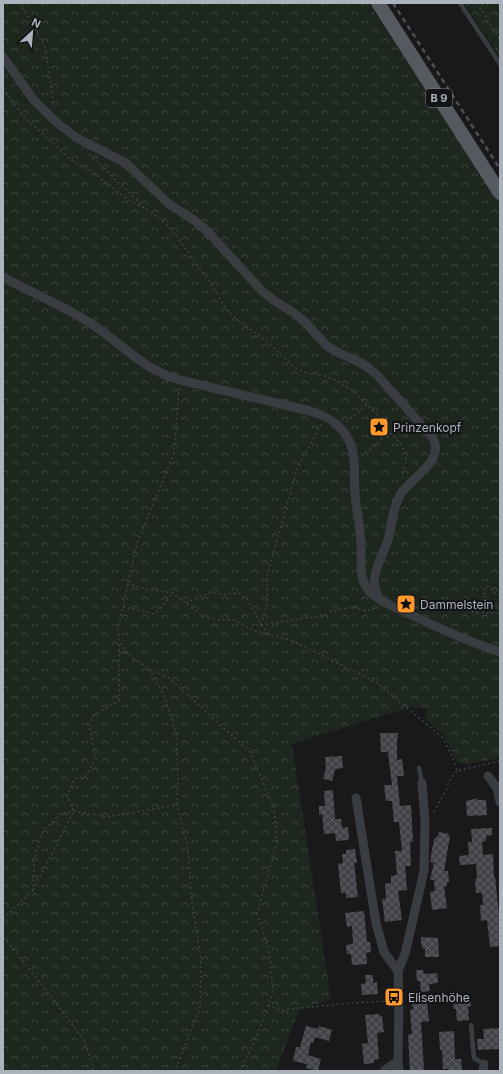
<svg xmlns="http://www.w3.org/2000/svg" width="503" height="1074" font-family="Inter,sans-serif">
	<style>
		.forest { fill: url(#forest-crowns) }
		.building { fill: url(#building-cross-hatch) }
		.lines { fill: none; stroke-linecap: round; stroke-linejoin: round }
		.path { stroke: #3f4348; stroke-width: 1.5; stroke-dasharray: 2 3; stroke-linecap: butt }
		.service { stroke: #393c41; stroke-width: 4.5 }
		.minor { stroke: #393c41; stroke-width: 9 }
		.primary { stroke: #555960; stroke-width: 14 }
		.rail { stroke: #4c5056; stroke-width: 2.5; stroke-dasharray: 5 4; stroke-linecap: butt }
		.labels { text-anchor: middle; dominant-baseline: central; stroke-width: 4; stroke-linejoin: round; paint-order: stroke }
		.shield { fill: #141417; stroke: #7d838a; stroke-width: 1 }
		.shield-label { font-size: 11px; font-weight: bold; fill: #aab3bc }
		.poi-label { font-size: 12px; fill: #aab3bc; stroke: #141417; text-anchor: start }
	</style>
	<defs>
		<pattern id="forest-crowns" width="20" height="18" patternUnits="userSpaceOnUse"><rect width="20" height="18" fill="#1e271e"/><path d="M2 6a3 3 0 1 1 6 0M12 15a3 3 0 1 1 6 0" fill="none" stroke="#3c443d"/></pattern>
		<pattern id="building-cross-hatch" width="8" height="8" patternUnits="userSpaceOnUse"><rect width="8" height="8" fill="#434449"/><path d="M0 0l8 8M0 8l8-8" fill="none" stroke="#5b5d61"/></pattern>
	</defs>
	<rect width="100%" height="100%" fill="#19191c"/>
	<path class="forest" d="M3 3H368L500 202V758L467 764 458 763 444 736 425 719 428 709 410 707 292 744 331 999 299 1011 276 1071H3Z
		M464 3H500V57Z"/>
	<path class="building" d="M380 733H398V738L397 739V760L402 759 404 776H397L400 806 411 805 413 842H410L411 866H405L407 890 398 891 402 920 385 922 382 899H386L385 884 391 883V876L397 875 395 851H402L399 822H394L392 801H386L384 785H392L388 752H381Z
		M342 756 343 768 335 769 332 781 323 779 326 768 325 757Z
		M333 790 335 819H341L342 828 348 827 349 840 336 841 335 833 324 834 322 814 319 815V806H325L324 791Z
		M478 798 477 800H486L487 815 467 816 466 801Z
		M492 828V835L486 836V841L482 842 483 855 493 854 494 877H495L500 923V946L490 947 487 920 481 921 480 905H483L482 893H476L475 879 477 878 476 864 460 865 459 856 469 855 468 842H472L471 829Z
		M439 832 449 834 448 836H450L444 871H448L449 882H447V886L444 887 447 908 432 910 430 892 435 891 434 880 430 879 434 863 430 862 434 839 438 836Z
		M355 849 357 863H354L358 897 346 898V893H341L338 864 343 863 342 854H346V850Z
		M364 911 367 942H370L371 952 366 953 367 964 352 965 351 954H347L346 945 353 944 352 926 347 927 345 913Z
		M421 937 438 938 439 957H425V949H423L422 945H421Z
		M416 970H423L424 974 437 973 438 983 429 984 430 991 421 992 420 981H417Z
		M365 975H373V983L377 982 378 994 362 995 361 984 366 983Z
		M471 999V1006L468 1007 469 1020 457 1021 456 1009H454L453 1001Z
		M427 1002 429 1021 421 1022 424 1070 410 1071 408 1035 412 1034 410 1010H413L412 1003Z
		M379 1014 380 1016H382L384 1032 377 1033 379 1059 374 1060V1063L364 1064 362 1044 368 1043 365 1015Z
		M306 1026 318 1029 319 1026 332 1030 329 1041 315 1037 313 1043 311 1042 308 1055 321 1059 318 1071 306 1068 307 1064 293 1061 296 1047H300Z
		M500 1028V1041L499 1042V1049L478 1050 477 1039H484L483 1029Z
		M454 1031 455 1059H461L462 1071H449L448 1069H443L442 1050H440L439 1032Z"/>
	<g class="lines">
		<path class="path" d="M20 3 45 47 54 107
			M477 3 500 40
			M3 88 22 115 67 156 75 163 94 173 119 193 127 199 146 209 165 222 171 229 212 285 224 306 235 318 265 340 293 366 299 370 306 373 325 376 335 380 353 391 382 420 386 431 394 436 400 443 406 453V461L402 475V480
			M89 154 144 207
			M179 388 174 453 137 544 118 628 119 640 126 653 149 669 169 678 250 752 274 808 277 842 257 914 269 950 273 991 257 1036 240 1071
			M346 422 367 405
			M361 455C372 449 382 442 386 431
			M127 584 147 589 173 593 204 617 220 620H234L255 631 270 635
			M186 603 210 592 222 594 238 593 248 600 261 625 270 635 293 641 376 682 443 738 452 756 457 771 500 761
			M123 607 155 614 173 593
			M415 608V607L428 602 453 606 476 613H495L500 615
			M476 613 482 603 486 586 491 587 496 594 500 595
			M261 625 267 604V575L297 469 321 424
			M261 625 321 616 329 612 353 607 367 611 376 608
			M119 652 126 653
			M149 669 165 698 176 733 178 778 177 805 188 849 192 904 201 958 200 1008 175 1071
			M434 812 446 790 450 779 457 771
			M33 890 74 811 67 795 75 779 85 777 96 759 89 724 95 714 119 701V642
			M3 919 33 890 34 858 43 831 60 814 74 811 107 817 177 805
			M3 938 7 941 56 1003 84 1040 94 1071
			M268 1005 279 1010 353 1003 390 1001"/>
		<path class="service" d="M460 3 500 64
			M419 768 422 783
			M471 1025 474 1058 484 1064"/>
		<path class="minor" d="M3 57 33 99 56 122 77 138 122 161 129 166 169 204 194 220 208 232 262 291 275 301 294 313 306 323 327 346 339 353 359 362 366 366 377 375 433 438C445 462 411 477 400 495 392 509 392 525 388 540 382 560 365 580 381 600
			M3 277C31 293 63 305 90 323 121 343 143 370 180 380L310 411C335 418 351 432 354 459 355 470 354 481 355 492 356 510 361 528 361 546 362 560 358 575 367 588 375 600 392 606 405 612 436 627 467 641 500 652
			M488 776 497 788 500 802
			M356 798 376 923 384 952 398 971
			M384 1071 398 1061
			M399 1071 398 1061 399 1001 398 971 405 954 424 871 425 821 422 783
			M483 1071 484 1064"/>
		<path class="primary" d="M378 3 500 193"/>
		<path class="rail" d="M393 3 500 169"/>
	</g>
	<defs>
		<g id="sight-square" transform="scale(1)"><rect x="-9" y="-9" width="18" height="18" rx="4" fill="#ff992e" stroke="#141417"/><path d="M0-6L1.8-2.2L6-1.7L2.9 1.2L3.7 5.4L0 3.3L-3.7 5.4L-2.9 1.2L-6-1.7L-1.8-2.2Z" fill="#111"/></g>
		<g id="bus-square" transform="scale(1)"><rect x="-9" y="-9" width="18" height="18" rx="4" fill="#ff992e" stroke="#141417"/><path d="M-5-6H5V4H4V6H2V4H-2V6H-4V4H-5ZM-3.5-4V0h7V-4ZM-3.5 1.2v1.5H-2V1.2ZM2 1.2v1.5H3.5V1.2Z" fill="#111"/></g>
	</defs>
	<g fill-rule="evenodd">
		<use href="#sight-square" x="379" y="427"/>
		<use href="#sight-square" x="406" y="604"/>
		<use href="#bus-square" x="394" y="997"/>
	</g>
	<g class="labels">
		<rect class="shield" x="426" y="89" width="26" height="18" rx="3"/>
		<g class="shield-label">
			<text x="439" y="98">B 9</text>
		</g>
		<g class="poi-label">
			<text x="393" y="427">Prinzenkopf</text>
			<text x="420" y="604">Dammelstein</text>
			<text x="408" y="997">Elisenhöhe</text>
		</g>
	</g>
	<rect width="503" height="1074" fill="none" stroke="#aab3bc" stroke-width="8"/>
	<g transform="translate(32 32) rotate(26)" stroke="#141417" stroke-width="3" paint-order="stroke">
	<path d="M0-3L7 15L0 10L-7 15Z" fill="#aab3bc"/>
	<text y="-6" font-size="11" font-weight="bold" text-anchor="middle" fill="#aab3bc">N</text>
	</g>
</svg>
